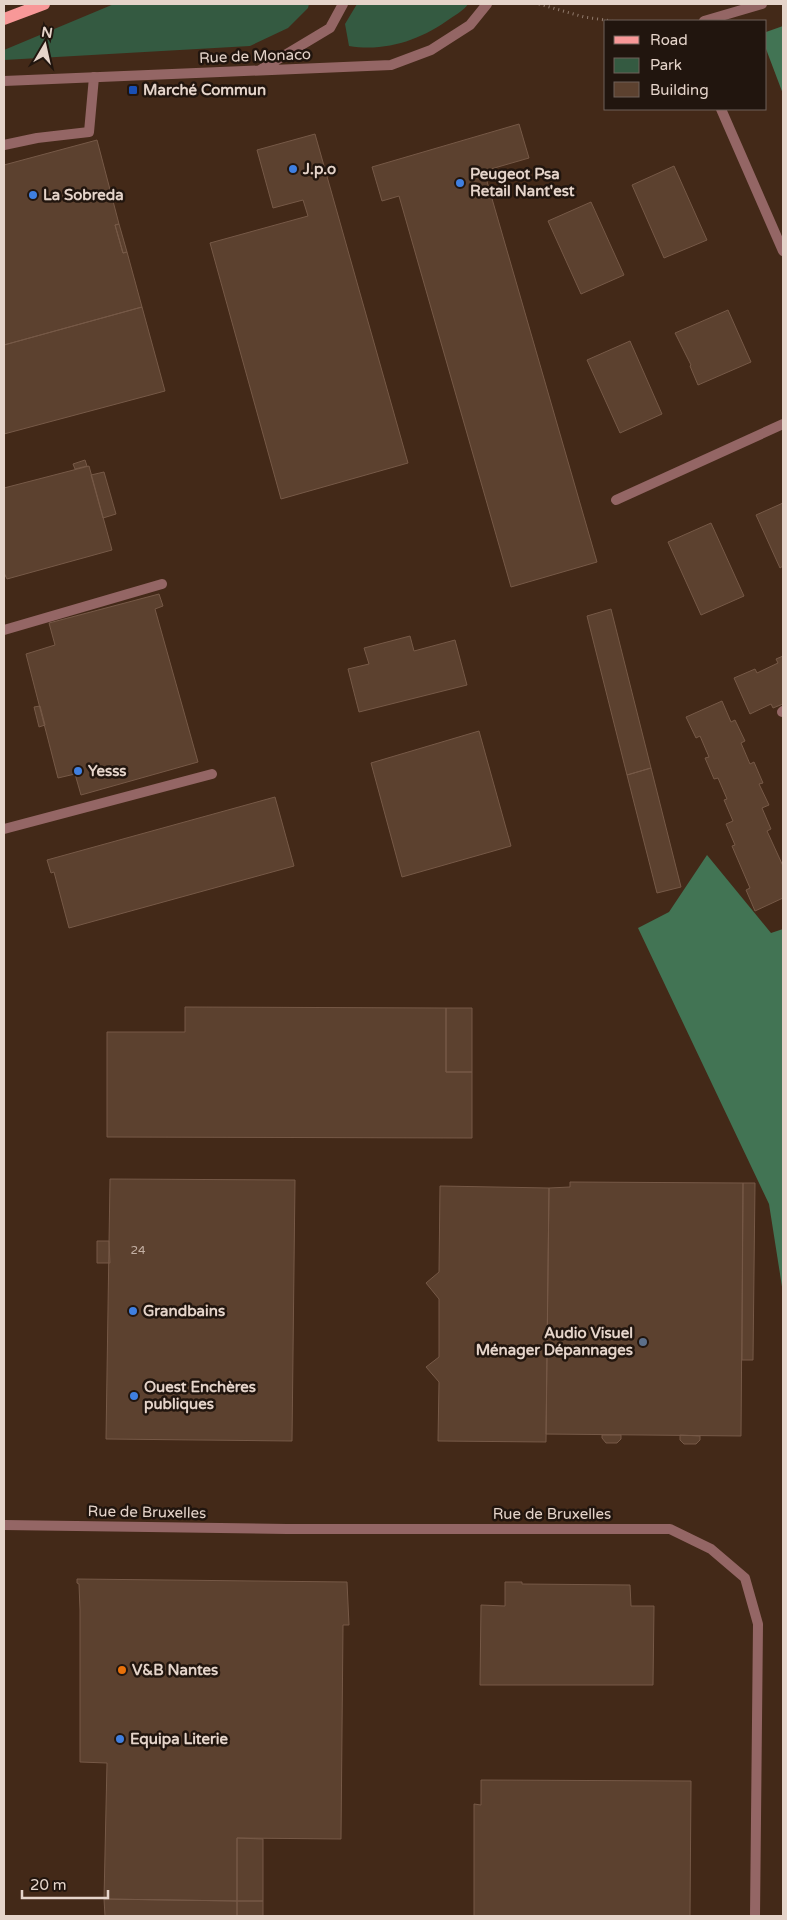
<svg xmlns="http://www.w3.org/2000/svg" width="787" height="1920" font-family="'Varela Round',sans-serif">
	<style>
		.green { fill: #345a41 }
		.forest { fill: #427454 }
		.building { fill: #5c412f; stroke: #765947 }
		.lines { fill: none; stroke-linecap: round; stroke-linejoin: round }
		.path { stroke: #907a6c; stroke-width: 3; stroke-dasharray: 1 4; stroke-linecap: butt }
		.service { stroke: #946665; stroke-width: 10 }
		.minor { stroke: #946665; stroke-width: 10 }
		.primary { stroke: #f89898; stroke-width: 12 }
		.transit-dot { fill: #1a4fb4; stroke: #21150e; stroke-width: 2 }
		.shop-dot { fill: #3f7fe0; stroke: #21150e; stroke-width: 2 }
		.service-dot { fill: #5c6f8a; stroke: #21150e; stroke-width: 2 }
		.food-dot { fill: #e8710a; stroke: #21150e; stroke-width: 2 }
		.labels { text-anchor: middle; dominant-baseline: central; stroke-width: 5; stroke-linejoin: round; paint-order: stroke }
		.number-label { font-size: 12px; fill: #c3afa3 }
		.street-label { font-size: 15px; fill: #e5d4ca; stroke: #21150e }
		.poi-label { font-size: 15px; font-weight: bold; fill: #e5d4ca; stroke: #21150e; text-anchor: start }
	</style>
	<rect width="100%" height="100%" fill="#432918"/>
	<path class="green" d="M114 4H309L308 8 288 28 250 46 4 60V50Z
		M357 4H468C464 10 457 14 451 18 421 40 386 52 349 46L345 24Z"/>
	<path class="forest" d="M783 26V94L766 49V32Z
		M707 855 771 933 783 929V1293L769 1204 638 928 669 912Z"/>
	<path class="building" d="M519 124 529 158 484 171 597 562 511 587 399 196 382 201 372 167Z
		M315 134 408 463 281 499 210 243 308 216 303 200 273 208 257 150Z
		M97 140 119 224 115 225 123 253 127 252 142 307 4 345V165Z
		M674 166 707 240 664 258 632 185Z
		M591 202 624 275 581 294 548 221Z
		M119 224 127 252 123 253 115 225Z
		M142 307 165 391 4 434V345Z
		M728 310 751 362 698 385 690 366 691 365 675 333Z
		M630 341 662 414 620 433 587 360Z
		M85 460 87 466 75 469 73 464Z
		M89 466 112 550 7 579 4 573V488Z
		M104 472 116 514 103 518 91 475Z
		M783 503V566L780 568 756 515Z
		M711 523 744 596 701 615 668 542Z
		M159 594 163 606 155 609 198 762 81 795 75 774 58 778 26 654 55 645 49 623Z
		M611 609 651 768 627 775 587 616Z
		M410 636 414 651 455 640 467 685 359 712 348 669 369 664 364 648Z
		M783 656V704L773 708 771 704 750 714 734 678 755 669 757 673 778 663 776 659Z
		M722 701 731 722 735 720 745 741 741 743 750 764 754 762 763 783 759 784 769 805 762 808 771 829 767 831 783 866V898L755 911 746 890 750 888 732 846 735 845 726 824 733 821 724 800 727 799 718 778 714 779 705 758 709 757 700 736 696 738 686 717Z
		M40 706 45 725 39 727 34 707Z
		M479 731 511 846 402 877 371 763Z
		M651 768 681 887 657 893 627 775Z
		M275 797 294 866 69 928 54 872 51 873 47 860Z
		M185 1007 446 1008V1072H472V1138L107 1137V1032H185Z
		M446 1008H472V1072H446Z
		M110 1179 295 1180 292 1441 106 1439Z
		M570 1182 743 1183 741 1436 546 1434 549 1188 570 1187Z
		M743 1183H755L753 1360H742Z
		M440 1186 549 1188 546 1442 438 1441 439 1382 426 1367 439 1357V1299L426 1283 439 1272Z
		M97 1241H109L110 1263H97Z
		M602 1435H621V1439L617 1443H606L602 1438Z
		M680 1435 700 1436V1440L696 1444H684L680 1440Z
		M77 1579 347 1582 349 1625H343L341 1839 237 1838V1901L104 1899 107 1763 80 1762V1610L79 1584 77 1583Z
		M505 1582H522V1584L630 1585 631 1606H654L653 1685H480L481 1605 505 1606Z
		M481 1780 691 1781 690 1916H474V1804L481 1805Z
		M237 1838 263 1839V1901H237Z
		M104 1899 237 1901V1916H105Z
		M237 1901H263V1916H237Z"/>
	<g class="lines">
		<path class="path" d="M539 4 584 17 612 21"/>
		<path class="service" d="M4 145 37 138 89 132 94 77
			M4 630 162 584
			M4 829 212 774"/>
		<path class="minor" d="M704 21 762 4
			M260 70 330 28 343 4
			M4 81 391 65 431 50 470 25 487 4
			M721 109 783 251
			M616 500 783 424
			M782 712 783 711
			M4 1525 287 1529H670L711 1549 745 1578 758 1624 755 1916"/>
		<path class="primary" d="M4 19 44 4"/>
	</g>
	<rect class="transit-dot" x="128" y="85" width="10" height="10" rx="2.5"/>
	<g class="shop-dot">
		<circle cx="293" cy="169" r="5"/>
		<circle cx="460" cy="183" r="5"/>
		<circle cx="33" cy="195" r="5"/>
		<circle cx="78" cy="771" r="5"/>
		<circle cx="133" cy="1311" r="5"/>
		<circle cx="134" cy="1396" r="5"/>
		<circle cx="120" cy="1739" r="5"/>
	</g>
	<circle class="service-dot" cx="643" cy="1342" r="5"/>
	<circle class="food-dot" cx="122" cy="1670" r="5"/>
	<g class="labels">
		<g class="number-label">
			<text x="138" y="1250">24</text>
		</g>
		<g class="street-label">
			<text transform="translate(255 56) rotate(-2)">Rue de Monaco</text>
			<text transform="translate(147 1512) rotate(1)">Rue de Bruxelles</text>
			<text x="552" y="1514">Rue de Bruxelles</text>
		</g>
		<g class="poi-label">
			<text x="143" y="90">Marché Commun</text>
			<text x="303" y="169">J.p.o</text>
			<text x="470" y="174">Peugeot Psa<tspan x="470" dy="17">Retail Nant'est</tspan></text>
			<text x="43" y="195">La Sobreda</text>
			<text x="88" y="771">Yesss</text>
			<text x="143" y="1311">Grandbains</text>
			<text x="633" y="1333" text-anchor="end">Audio Visuel<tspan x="633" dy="17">Ménager Dépannages</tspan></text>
			<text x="144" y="1387">Ouest Enchères<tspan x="144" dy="17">publiques</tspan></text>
			<text x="132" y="1670">V&amp;B Nantes</text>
			<text x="130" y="1739">Equipa Literie</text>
		</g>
	</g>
	<rect width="787" height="1920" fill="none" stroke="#e5d4ca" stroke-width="10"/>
	<rect x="604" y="20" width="162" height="90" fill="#21150e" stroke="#6f6159"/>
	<rect x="614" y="36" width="25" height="8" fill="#f89898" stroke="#6f6159"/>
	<text x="650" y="45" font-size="15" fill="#e5d4ca">Road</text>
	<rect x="614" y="58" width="25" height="15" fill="#345a41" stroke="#6f6159"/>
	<text x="650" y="70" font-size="15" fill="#e5d4ca">Park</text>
	<rect x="614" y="82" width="25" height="15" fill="#5c412f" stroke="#6f6159"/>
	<text x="650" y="95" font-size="15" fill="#e5d4ca">Building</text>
	<g transform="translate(45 45) rotate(9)" stroke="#21150e" stroke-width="4" paint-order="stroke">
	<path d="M0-4L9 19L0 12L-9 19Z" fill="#e5d4ca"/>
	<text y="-8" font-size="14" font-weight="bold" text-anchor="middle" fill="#e5d4ca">N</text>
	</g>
	<path d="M22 1890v8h86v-8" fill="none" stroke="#e5d4ca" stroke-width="2.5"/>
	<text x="30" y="1890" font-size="15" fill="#e5d4ca" stroke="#21150e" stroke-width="4" paint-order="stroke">20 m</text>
</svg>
